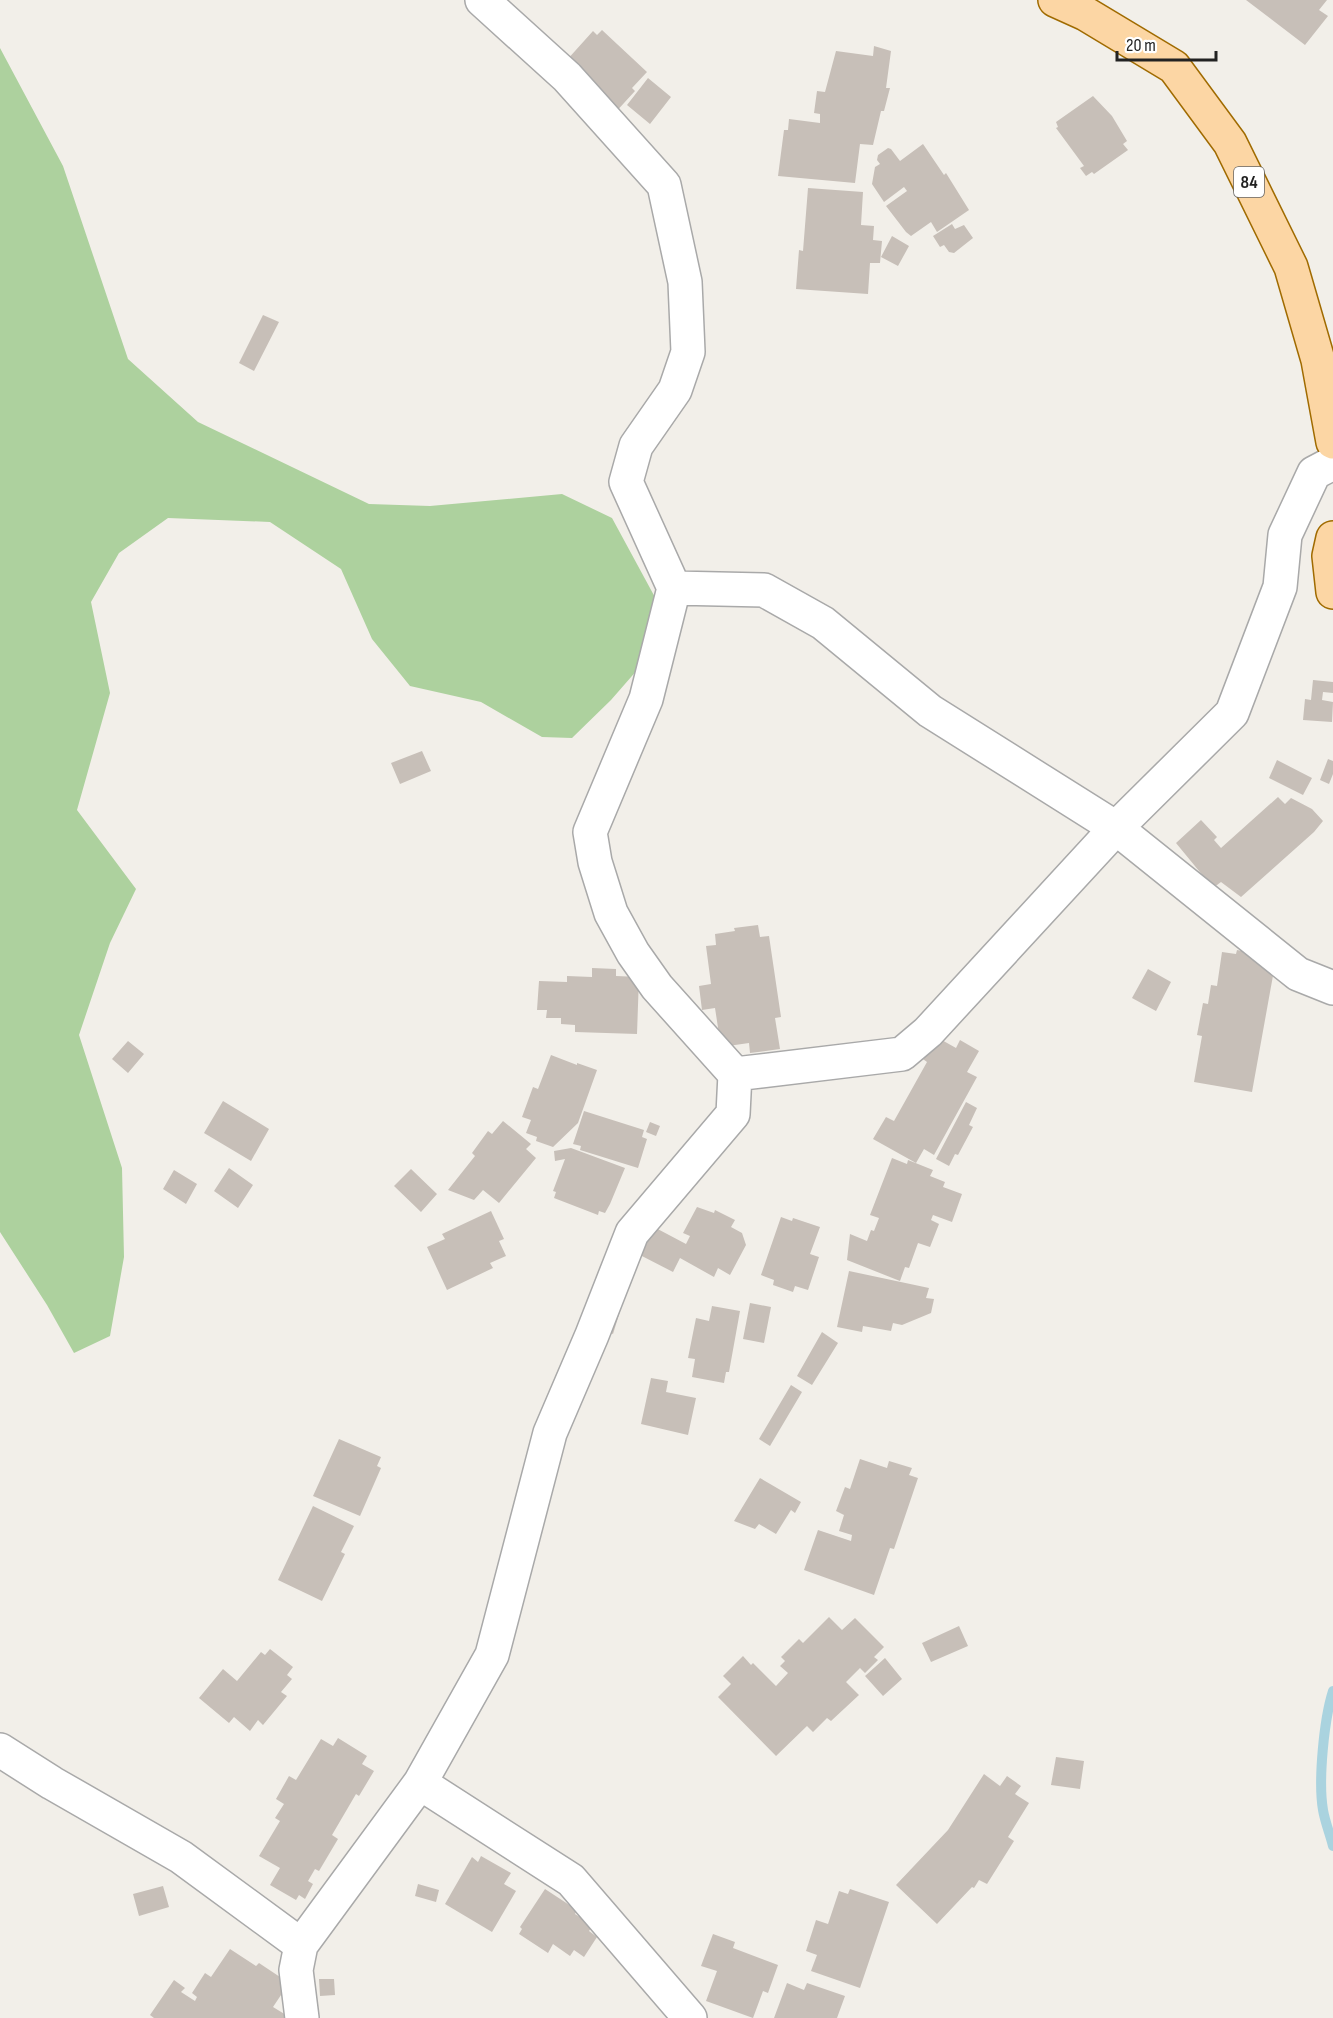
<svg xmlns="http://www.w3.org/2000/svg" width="1333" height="2018" font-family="'Sofia Sans Condensed',sans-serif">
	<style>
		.forest { fill: #add19e }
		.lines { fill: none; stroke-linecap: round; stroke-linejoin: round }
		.stream { stroke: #aad3df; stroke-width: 10 }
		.building { fill: #c7bfb8 }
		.street-casing { stroke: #a9a9a9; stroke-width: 36 }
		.primary-casing { stroke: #a06b00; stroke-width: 36 }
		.street { stroke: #fff; stroke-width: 33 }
		.primary { stroke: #fcd6a4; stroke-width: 33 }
		.labels { text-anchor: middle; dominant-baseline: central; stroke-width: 4.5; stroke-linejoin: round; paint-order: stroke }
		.shield { fill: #fff; stroke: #646464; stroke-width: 1.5 }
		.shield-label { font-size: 18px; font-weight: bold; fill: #222 }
	</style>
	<rect width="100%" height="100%" fill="#f2efe9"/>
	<path class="forest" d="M0 48 63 166 128 359 198 422 369 504 430 506 562 494 612 518 657 601 652 653 611 700 572 738 542 737 481 702 410 686 372 639 341 569 270 522 168 518 119 553 91 602 110 693 77 810 136 889 110 943 79 1035 122 1168 124 1257 110 1336 74 1353 47 1305 0 1232Z"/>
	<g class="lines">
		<path class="stream" d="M1333 1691C1324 1719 1318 1781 1323 1810 1325 1822 1330 1834 1333 1846"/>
	</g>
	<path class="building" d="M1246 0H1327L1319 10 1328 16 1305 45Z
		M602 30 647 72 632 88 635 91 613 115 566 61 593 31 597 35Z
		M874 46 891 51 886 88H890L884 111H881L873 145 860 144 855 183 778 176 784 130H788L789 119 820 123V114L814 113 817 91 825 92 836 51 873 56Z
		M648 78 671 97 650 124 627 105Z
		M1093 96 1112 116 1127 141 1123 144 1128 150 1094 174 1092 172 1086 176 1080 168 1084 166 1056 128 1058 127 1056 122Z
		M923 144 944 175 946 173 969 210 937 232 931 222 911 236 906 232 886 206 907 191 904 187 884 202 872 184 875 167 880 164 877 160 878 155 888 148 891 149 900 161Z
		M808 188 863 192 861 225 874 226 873 240 882 241 880 263H870L868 294 796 289 799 250 803 251Z
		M952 224 955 229 964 225 973 238 954 253 949 252 944 245 940 247 933 236Z
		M892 236 909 246 898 266 881 257Z
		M263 315 279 322 254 371 239 363Z
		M1313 680 1333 682V693L1323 692 1322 700 1333 702 1332 722 1303 720 1305 699 1311 700Z
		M422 751 431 771 400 784 391 763Z
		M1328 759 1333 761V774L1329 784 1320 780Z
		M1277 760 1312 778 1303 795 1269 778Z
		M1278 797 1285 804 1291 798 1312 809 1323 821 1314 832 1241 897 1221 882 1213 888 1176 843 1201 820 1217 837 1214 840 1221 848Z
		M758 925 760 937 769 936 781 1017 775 1018 780 1049 750 1053 749 1043 721 1047 715 1008 702 1010 699 986 711 984 706 946 716 945 715 934 735 931 734 928Z
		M1237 950 1257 954 1274 970 1252 1092 1194 1082 1202 1036 1197 1035 1203 1003 1208 1004 1211 985 1217 986 1222 952 1236 954Z
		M592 968 616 969V976L639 977 637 1034 575 1032V1025L561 1024V1018H546L547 1010H537L539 981 567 982V976L592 977Z
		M1148 969 1171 982 1156 1011 1132 998Z
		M940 1039 956 1048 960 1040 979 1051 967 1072 977 1077 934 1155 924 1149 916 1163 873 1139 886 1117 894 1121 927 1062 916 1054Z
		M128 1041 144 1054 128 1073 112 1059Z
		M551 1055 577 1065V1063L597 1070 578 1123 553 1147 536 1141 537 1137 526 1133 531 1120 522 1117 533 1087 538 1089Z
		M223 1101 269 1129 251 1161 204 1133Z
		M966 1102 977 1108 969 1125 973 1127 958 1155 955 1154 949 1166 936 1159Z
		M584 1111 644 1130 642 1137 647 1139 638 1168 580 1150 581 1146 573 1144Z
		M503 1121 531 1144 526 1149 536 1158 499 1203 483 1190 474 1200 448 1190 475 1156 472 1153 488 1131 492 1134Z
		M650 1122 660 1126 656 1136 646 1132Z
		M571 1148 625 1168 610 1204 605 1213 599 1211 598 1215 554 1198 556 1192 553 1191 565 1159 555 1161 554 1151Z
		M892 1158 907 1164 908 1160 933 1170 930 1176 945 1182 943 1187 962 1194 952 1222 933 1215 931 1220 939 1224 930 1247 918 1243 909 1268 905 1267 900 1281 847 1260 850 1234 867 1241 871 1230 874 1231 879 1218 870 1215Z
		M229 1168 253 1185 238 1208 214 1191Z
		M411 1169 437 1194 421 1212 394 1186Z
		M174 1170 197 1184 186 1204 163 1189Z
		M697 1207 714 1213 715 1210 735 1220 731 1227 742 1233 746 1245 730 1275 718 1268 714 1277 680 1258 673 1272 638 1254 652 1226 686 1244 690 1236 683 1233Z
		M491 1211 504 1239 499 1241 506 1256 490 1263 493 1268 447 1290 427 1247 445 1239 442 1234Z
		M781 1217 792 1221 793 1218 820 1227 810 1254 819 1257 808 1290 795 1286 793 1292 773 1285 774 1280 761 1275Z
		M849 1271 929 1288 926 1298 934 1299 931 1313 902 1325 893 1323 891 1331 863 1326 862 1332 837 1327Z
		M750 1303 771 1307 764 1343 743 1339Z
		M610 1305 621 1308 613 1334 602 1330Z
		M712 1306 740 1311 729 1372H726L724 1383 692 1377 695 1359 688 1358 696 1318 709 1321Z
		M822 1332 838 1343 812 1385 797 1376Z
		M651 1378 668 1381 666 1392 696 1398 688 1435 641 1424Z
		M791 1385 802 1392 770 1446 759 1439Z
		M339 1439 381 1457 377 1466 381 1468 360 1516 313 1496Z
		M860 1459 887 1468 889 1461 912 1468 909 1475 918 1478 894 1549 890 1548 874 1595 804 1570 818 1530 851 1541 852 1535 839 1531 844 1515 836 1511 845 1487 850 1489Z
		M760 1478 801 1502 795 1513 791 1510 776 1534 759 1524 755 1529 734 1521Z
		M313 1506 354 1526 341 1552 345 1554 322 1601 278 1580Z
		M829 1617 842 1630 855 1618 884 1647 874 1657 878 1660 865 1673 860 1668 846 1682 859 1695 831 1721 827 1718 813 1732 807 1726 776 1756 718 1697 731 1684 723 1676 743 1656 751 1665 753 1663 776 1686 788 1673 780 1666 785 1661 781 1657 799 1639 803 1643Z
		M959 1626 968 1646 931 1662 922 1643Z
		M270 1649 293 1667 287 1675 292 1679 281 1692 287 1696 263 1725 258 1720 250 1731 234 1717 229 1723 199 1698 223 1669 237 1681 261 1652 265 1655Z
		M885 1658 902 1679 883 1696 865 1676Z
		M338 1738 367 1756 362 1764 374 1771 359 1796 356 1794 332 1835 338 1839 319 1871 315 1869 308 1881 313 1884 305 1899 299 1895 296 1900 270 1885 280 1868 259 1856 280 1821 275 1818 284 1804 276 1799 289 1776 296 1780 321 1739 333 1746Z
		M1056 1757 1084 1761 1080 1789 1051 1785Z
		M984 1774 1000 1786 1007 1776 1021 1786 1015 1794 1029 1803 1008 1837 1014 1841 987 1884 979 1880 974 1888 972 1887 937 1924 896 1885 948 1830Z
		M481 1856 511 1873 504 1884 516 1891 492 1932 445 1904 472 1857 478 1862Z
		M418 1884 439 1890 436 1902 415 1896Z
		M163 1886 169 1907 139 1916 133 1894Z
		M545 1889 577 1910 575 1914 593 1925 589 1931 597 1937 584 1957 574 1950 570 1956 553 1944 548 1953 519 1934 522 1929 520 1927Z
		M850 1889 889 1902 860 1988 811 1971 817 1955 806 1951 816 1920 828 1924 839 1891 848 1894Z
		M713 1934 735 1942 733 1948 778 1965 768 1993 763 1991 753 2018 706 2001 717 1971 701 1966Z
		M230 1949 256 1966 259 1963 289 1983 273 2007 291 2018H154L150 2015 174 1980 185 1988 181 1992 195 2001 197 1997 192 1993 205 1973 211 1977Z
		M319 1979H334L335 1995 320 1996Z
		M787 1983 804 1990 807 1983 845 1996 837 2018H774Z"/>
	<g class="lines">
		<g class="street-casing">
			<path id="street" d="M674 588 764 590 823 623 930 711 1116 828 1298 974 1333 988
				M735 1074 902 1054 928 1032 1116 828 1232 713 1280 587 1285 535 1314 473 1333 463
				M0 1750 52 1783 181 1857 301 1945
				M420 1783 571 1880 690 2018
				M302 2018 296 1970 301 1945 420 1783 492 1655 550 1433 592 1335 632 1233 733 1114 735 1074 657 987 633 953 611 913 595 862 590 832 646 699 674 588 626 482 636 446 675 390 688 352 685 282 664 185 567 77 482 0"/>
		</g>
		<g class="primary-casing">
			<path id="primary" d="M1055 0 1086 14 1174 67 1230 143 1291 267 1318 360 1333 442
				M1333 538 1329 556 1333 592"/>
		</g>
		<use href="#street" class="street"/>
		<use href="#primary" class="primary"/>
	</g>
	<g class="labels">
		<rect class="shield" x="1234" y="167" width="30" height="30" rx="4.5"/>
		<g class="shield-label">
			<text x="1249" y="182">84</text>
		</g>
	</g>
	<path d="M1117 51v9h99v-9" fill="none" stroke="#222222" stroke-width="3"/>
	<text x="1126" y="51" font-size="18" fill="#222222" stroke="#ffffff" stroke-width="4.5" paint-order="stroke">20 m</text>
</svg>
